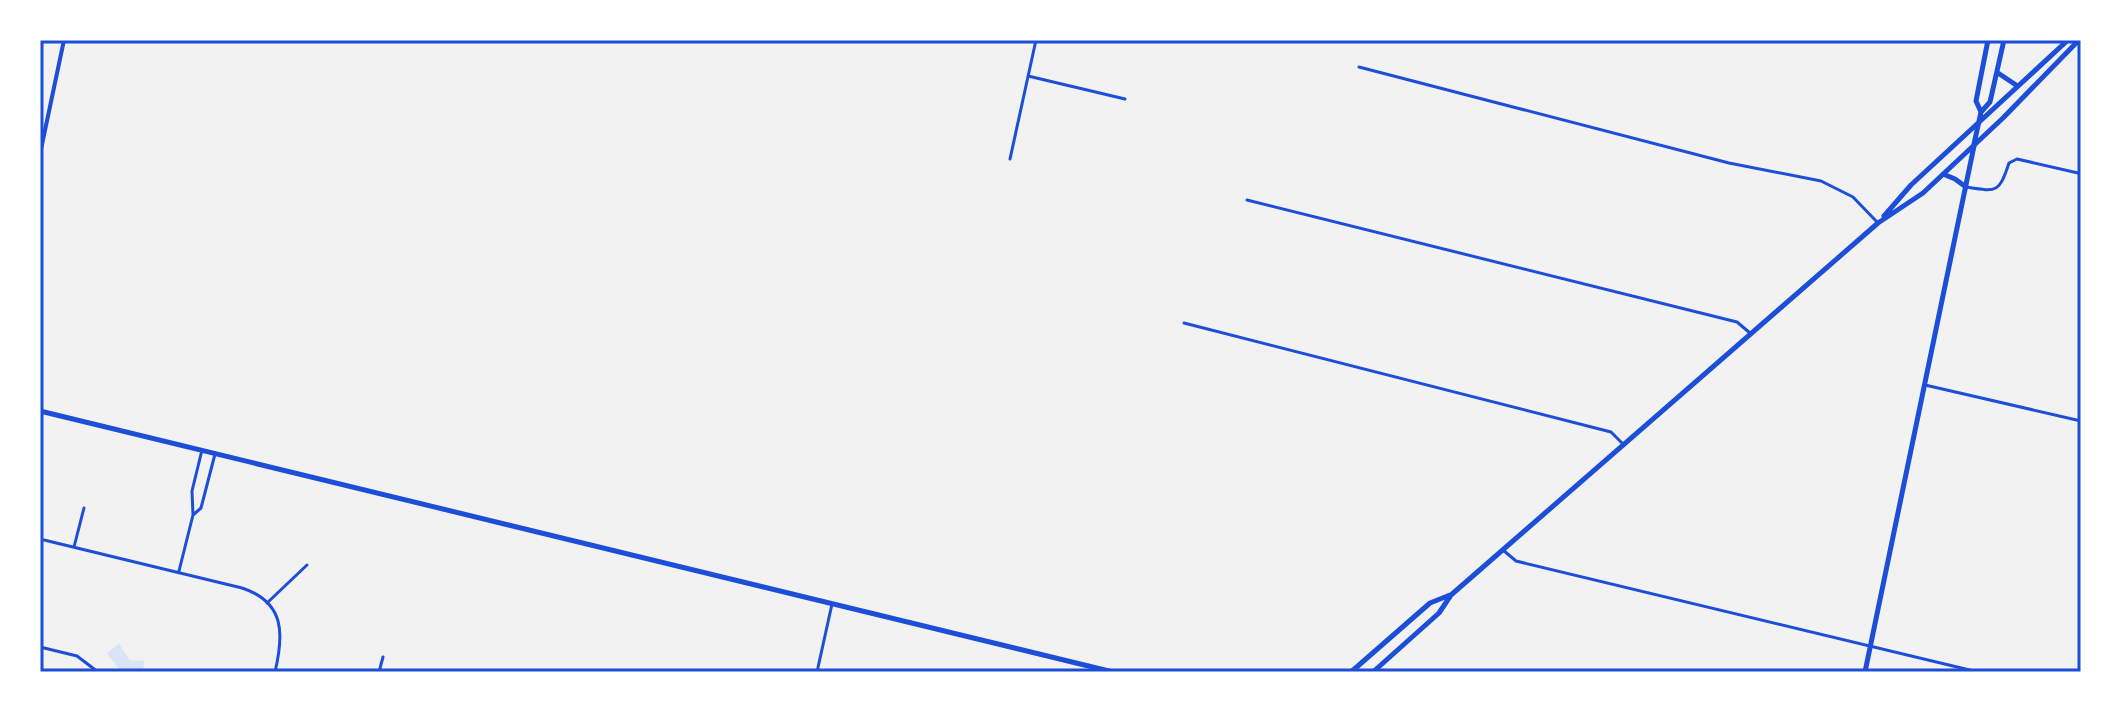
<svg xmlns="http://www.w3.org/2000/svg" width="2121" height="712" font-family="'Noto Sans',sans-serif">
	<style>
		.green { fill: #dbe4f7 }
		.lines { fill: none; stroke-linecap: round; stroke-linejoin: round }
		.minor { stroke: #1d4ed8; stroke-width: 3 }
		.tertiary { stroke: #1d4ed8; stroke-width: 4 }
		.secondary { stroke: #1d4ed8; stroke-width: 5 }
		.primary { stroke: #1d4ed8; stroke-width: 5 }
		.neatline { fill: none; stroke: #1d4ed8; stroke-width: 3 }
	</style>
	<rect width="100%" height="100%" fill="#f2f2f2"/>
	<path class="green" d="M119 644 130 660 144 661 143 672 120 671 107 653Z"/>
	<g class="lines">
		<path class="minor" d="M1359 67 1729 163 1821 181 1853 197 1878 223
			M1028 76 1125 99
			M1010 159 1036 40
			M1966 187C1997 192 1999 193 2009 163L2017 159 2078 173 2081 171
			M1247 200 1737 322 1750 333
			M1184 323 1611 432 1624 445
			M1925 385 2081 421
			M193 515 201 508 215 454
			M44 540 242 588C285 602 284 634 275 672
			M74 547 84 508
			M1503 550 1516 561 1978 672
			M179 571 193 515 192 491 202 450
			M267 603 307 565
			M40 647 77 656 98 672
			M379 672 383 657
			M817 672 832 604"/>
		<path class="tertiary" d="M40 154 64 40"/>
		<path class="secondary" d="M40 411 1113 672
			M1865 672 1974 146"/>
		<path class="primary" d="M1998 73 2016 85
			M1981 112 1976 101 1988 40
			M1974 144 1981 112 1990 102 2004 40
			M1943 174 1955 179 1966 187
			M1884 216 1911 185 2068 40
			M1351 672 1430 603 1450 595
			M1373 672 1439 613 1451 595 1878 223 1923 193 2003 118 2079 40"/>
	</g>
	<rect width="2121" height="712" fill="none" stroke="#ffffff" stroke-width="84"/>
	<rect x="42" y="42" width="2037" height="628" class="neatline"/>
</svg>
